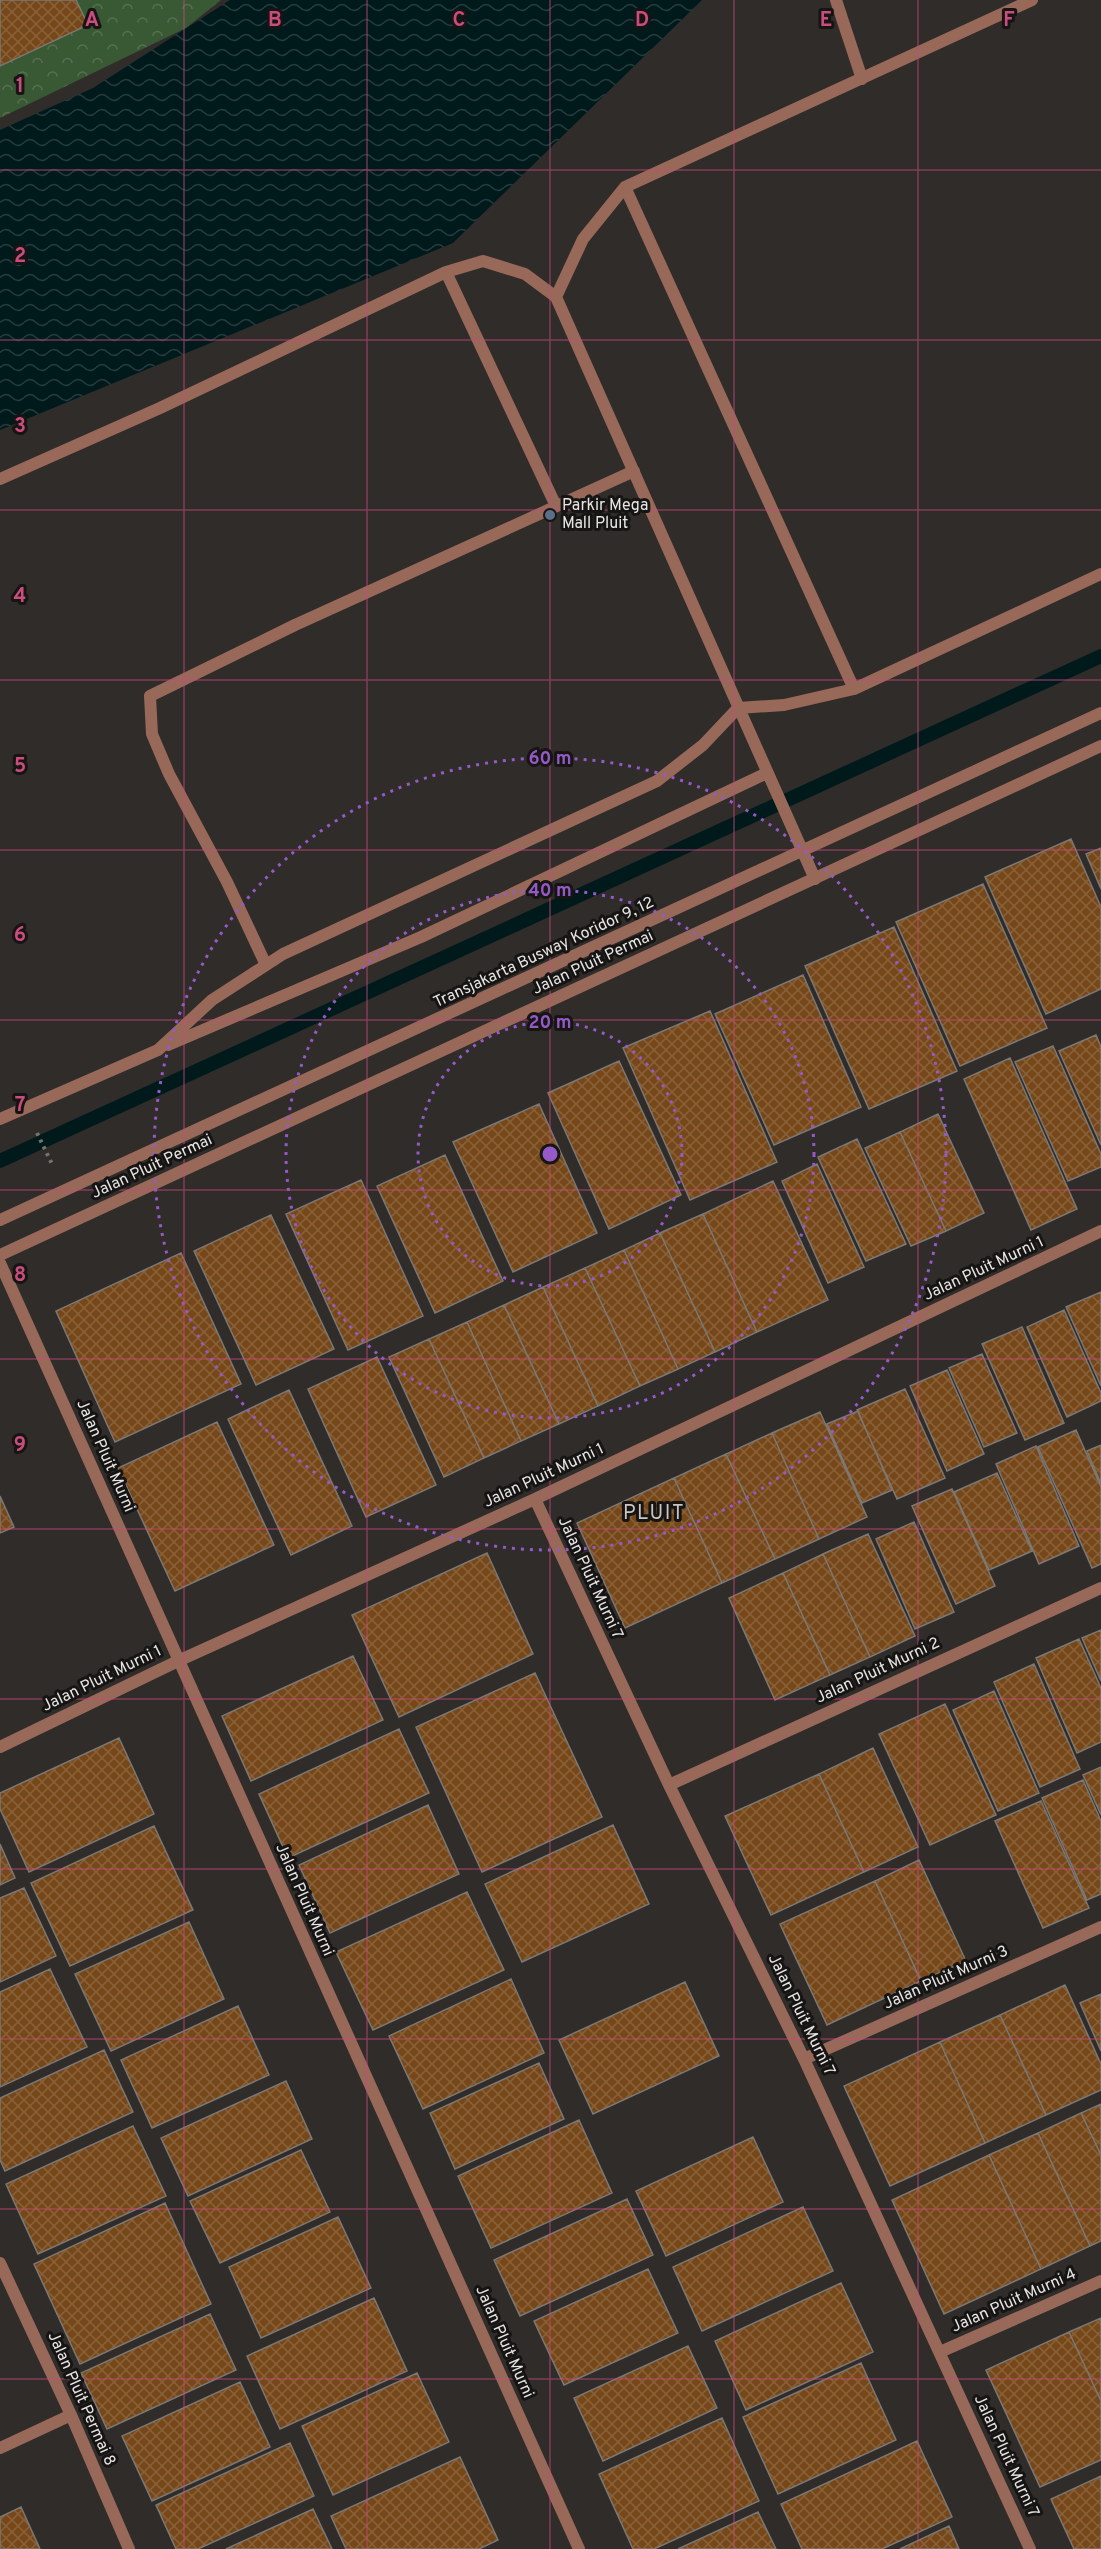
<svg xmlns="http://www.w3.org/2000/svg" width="1101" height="2549" font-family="Overpass,sans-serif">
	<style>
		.park { fill: url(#park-crowns) }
		.water { fill: url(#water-waves) }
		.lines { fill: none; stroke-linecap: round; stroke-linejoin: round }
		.stream { stroke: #001a1c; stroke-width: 14 }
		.building { fill: url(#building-cross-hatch); stroke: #7b7875; stroke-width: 1.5 }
		.path { stroke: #767472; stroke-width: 4; stroke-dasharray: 3 4.5; stroke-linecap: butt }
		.service { stroke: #986859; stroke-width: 12 }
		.minor { stroke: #986859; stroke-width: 12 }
		.tertiary { stroke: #986859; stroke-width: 12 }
		.grid { fill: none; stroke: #cb4c7d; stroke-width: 1.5; stroke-opacity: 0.55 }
		.ring { fill: none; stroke: #965ac8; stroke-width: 3; stroke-dasharray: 3 6 }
		.service-dot { fill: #5c6f8a; stroke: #161514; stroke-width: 2 }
		.labels { text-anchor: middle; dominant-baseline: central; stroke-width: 6; stroke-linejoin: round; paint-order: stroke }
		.poi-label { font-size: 16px; fill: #e7e6e4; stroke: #161514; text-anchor: start }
		.street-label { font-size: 16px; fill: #e7e6e4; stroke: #161514 }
		.quarter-label { font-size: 20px; letter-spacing: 1.5px; fill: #c8c5c2; stroke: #161514 }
		.grid-label { font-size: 20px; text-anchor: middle; font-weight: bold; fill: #cb4c7d; stroke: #161514; stroke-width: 6; stroke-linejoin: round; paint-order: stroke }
		.centre { fill: #965ac8; stroke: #161514; stroke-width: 3 }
		.ring-label { font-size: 18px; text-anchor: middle; font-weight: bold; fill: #965ac8; stroke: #161514; stroke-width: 6; stroke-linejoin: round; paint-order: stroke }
	</style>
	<defs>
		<pattern id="park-crowns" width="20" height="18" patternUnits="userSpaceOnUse" patternTransform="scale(1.5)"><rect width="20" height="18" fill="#395834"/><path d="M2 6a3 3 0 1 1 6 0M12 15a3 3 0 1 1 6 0" fill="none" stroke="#567051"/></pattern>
		<pattern id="water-waves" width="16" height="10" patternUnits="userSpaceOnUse" patternTransform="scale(1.5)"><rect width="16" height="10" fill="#001a1c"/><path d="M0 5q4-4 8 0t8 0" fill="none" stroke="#253b3d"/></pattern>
		<pattern id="building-cross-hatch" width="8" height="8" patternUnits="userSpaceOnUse" patternTransform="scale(1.5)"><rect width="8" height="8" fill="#764719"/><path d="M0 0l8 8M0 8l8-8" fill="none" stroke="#8a623a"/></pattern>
	</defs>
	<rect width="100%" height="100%" fill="#2f2c2a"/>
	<path class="park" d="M0 0H221L186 28 0 118Z"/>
	<path class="water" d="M230 0H702L453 243 0 430V130L93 88Z"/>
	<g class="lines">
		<path class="stream" d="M0 1161 1101 656"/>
	</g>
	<path class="building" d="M0 0H76L88 25 0 66Z
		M1071 839 1101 907V989L1046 1014 985 877Z
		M1101 848V889L1086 854Z
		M983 884 1047 1028 960 1066 896 922Z
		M894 927 957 1071 869 1109 805 966Z
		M803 975 861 1107 774 1145 715 1014Z
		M710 1011 777 1162 690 1200 623 1048Z
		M1096 1035 1101 1047V1145L1059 1051Z
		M1053 1046 1101 1154V1167L1068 1181 1015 1062Z
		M1010 1058 1077 1209 1031 1230 964 1079Z
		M619 1061 681 1195 609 1229 548 1093Z
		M539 1104 597 1233 513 1272 453 1142Z
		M938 1114 984 1213 946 1231 900 1132Z
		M900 1132 946 1231 911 1246 865 1148Z
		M857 1139 906 1244 866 1261 818 1157Z
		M445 1155 503 1281 435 1313 377 1186Z
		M817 1164 864 1267 828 1283 782 1181Z
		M361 1180 423 1316 348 1350 286 1214Z
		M773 1181 828 1300 757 1332 703 1214Z
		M703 1214 757 1332 715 1352 660 1233Z
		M271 1215 334 1349 256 1385 194 1251Z
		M660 1233 715 1352 678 1369 624 1250Z
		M624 1250 678 1369 640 1386 585 1268Z
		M181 1253 241 1384 115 1442 56 1311Z
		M585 1268 640 1386 598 1406 543 1287Z
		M543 1287 598 1406 559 1424 504 1305Z
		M1101 1292V1386L1066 1307Z
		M504 1305 559 1424 521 1441 467 1322Z
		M1064 1310 1101 1393V1401L1067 1417 1027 1327Z
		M467 1322 521 1441 484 1458 429 1339Z
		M1022 1327 1064 1423 1025 1440 982 1344Z
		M429 1339 484 1458 444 1477 389 1357Z
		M982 1354 1017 1433 984 1447 949 1368Z
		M377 1357 436 1485 366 1517 308 1389Z
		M947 1370 984 1454 947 1471 910 1386Z
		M905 1389 945 1478 897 1499 857 1410Z
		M289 1390 352 1526 291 1555 228 1419Z
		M858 1411 892 1490 862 1503 827 1424Z
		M820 1412 867 1517 819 1539 772 1433Z
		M217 1422 274 1545 175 1591 118 1468Z
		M1076 1430 1101 1487V1564L1092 1568 1038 1447Z
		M772 1433 819 1539 775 1559 726 1454Z
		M1101 1445V1484L1087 1451Z
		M1036 1446 1079 1546 1039 1564 996 1464Z
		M726 1454 775 1559 722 1583 674 1478Z
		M997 1473 1032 1551 989 1570 954 1492Z
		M674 1478 722 1583 625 1628 577 1523Z
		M952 1489 995 1586 956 1604 912 1506Z
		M0 1496 14 1527 0 1533Z
		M914 1522 954 1612 915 1629 876 1539Z
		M868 1534 915 1636 870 1657 823 1554Z
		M487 1553 533 1654 399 1717 352 1615Z
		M823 1554 870 1657 830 1675 783 1573Z
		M783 1573 830 1675 775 1700 729 1598Z
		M1101 1630V1681L1082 1638Z
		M1079 1639 1101 1688V1742L1077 1753 1036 1658Z
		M353 1656 383 1720 251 1781 222 1716Z
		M1034 1664 1080 1769 1040 1787 994 1682Z
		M535 1673 602 1817 482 1872 416 1727Z
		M994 1691 1039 1793 998 1811 953 1710Z
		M945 1704 996 1815 930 1845 879 1734Z
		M399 1729 429 1793 288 1858 259 1794Z
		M119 1738 154 1814 29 1872 0 1809V1793Z
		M873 1748 918 1847 864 1872 819 1774Z
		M1101 1767V1815L1083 1775Z
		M819 1774 864 1872 771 1915 725 1816Z
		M1083 1780 1101 1821V1894L1087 1900 1042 1798Z
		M1041 1801 1089 1908 1043 1928 995 1821Z
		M428 1805 459 1874 330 1933 299 1865Z
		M613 1825 649 1904 522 1962 485 1884Z
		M154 1826 193 1910 70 1966 31 1883Z
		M0 1844 15 1878 0 1885Z
		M919 1860 966 1961 921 1981 875 1881Z
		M875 1881 921 1981 827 2025 780 1924Z
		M24 1888 56 1956 0 1982V1898Z
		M467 1892 504 1970 373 2030 336 1952Z
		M189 1922 224 1999 111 2051 75 1974Z
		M50 1969 87 2047 0 2087V1992Z
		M511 1979 544 2053 423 2109 389 2036Z
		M685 1982 719 2056 593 2114 559 2040Z
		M1065 1985 1101 2064V2090L1046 2115 1000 2015Z
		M1101 1994V2051L1080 2003Z
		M238 2006 269 2075 152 2128 121 2060Z
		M1000 2015 1046 2115 985 2143 940 2042Z
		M940 2042 985 2143 890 2186 844 2086Z
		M104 2050 133 2112 5 2171 0 2160V2098Z
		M539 2063 564 2119 455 2169 430 2113Z
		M286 2081 312 2139 188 2196 161 2138Z
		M1101 2104V2155L1081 2113Z
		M1081 2113 1101 2155V2241L1090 2246 1038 2133Z
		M579 2120 612 2193 491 2248 458 2176Z
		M133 2126 166 2196 38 2254 6 2184Z
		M1038 2133 1090 2246 1041 2269 989 2155Z
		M753 2137 783 2202 666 2256 636 2191Z
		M301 2150 330 2212 220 2263 190 2201Z
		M989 2155 1041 2269 944 2314 892 2200Z
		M627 2199 653 2255 520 2316 494 2260Z
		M165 2203 211 2304 80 2364 34 2264Z
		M803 2207 833 2271 702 2331 673 2267Z
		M338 2217 371 2288 261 2338 229 2267Z
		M648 2269 678 2333 564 2385 534 2321Z
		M841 2283 873 2352 746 2410 715 2341Z
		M374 2298 407 2371 280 2429 247 2356Z
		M210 2314 236 2370 107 2429 81 2373Z
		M1101 2318V2401L1069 2332Z
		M1069 2332 1101 2401V2460L1040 2487 986 2370Z
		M688 2346 717 2408 603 2461 574 2398Z
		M861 2363 896 2440 778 2494 743 2417Z
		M417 2373 449 2442 333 2495 302 2426Z
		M240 2382 270 2447 152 2501 122 2436Z
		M722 2418 759 2501 654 2549H633L599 2474Z
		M917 2441 952 2517 882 2549H802L781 2504Z
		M290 2443 314 2496 198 2549H176L156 2505Z
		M460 2457 498 2540 479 2549H346L331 2516Z
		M1101 2476V2549H1074L1051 2499Z
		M21 2507 40 2549H0V2517Z
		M313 2509 332 2549H226Z
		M758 2512 776 2549H678Z
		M949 2526 959 2549H900Z"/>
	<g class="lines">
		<path class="path" d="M37 1133 52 1164"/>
		<path class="service" d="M836 0 862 79
			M625 187 854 689
			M446 272 556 506
			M556 297 583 239 625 187 1032 0
			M0 479 160 408 446 272 483 261 525 274 556 297 815 879
			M266 965 227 882 169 774 152 734 150 696 295 625 634 471
			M168 1045 421 937 767 773
			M0 1119 158 1050 212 1000 283 954 657 781 703 745 738 708 784 705 854 689 1101 574
			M0 1220 1101 713"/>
		<path class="minor" d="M0 1263 579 2549
			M535 1499 669 1785 804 2059 1030 2549
			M0 1747 178 1661 535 1499 1101 1231
			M669 1785 1101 1588
			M804 2059 1101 1927
			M0 2263 71 2415 129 2549
			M940 2352 1101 2281
			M0 2448 71 2415"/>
		<path class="tertiary" d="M0 1255 1101 746"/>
	</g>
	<path class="grid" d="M184 0V2549M367 0V2549M550 0V2549M734 0V2549M918 0V2549M0 170H1101M0 340H1101M0 510H1101M0 680H1101M0 850H1101M0 1020H1101M0 1190H1101M0 1359H1101M0 1529H1101M0 1699H1101M0 1869H1101M0 2039H1101M0 2209H1101M0 2379H1101"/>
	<g class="ring">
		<circle cx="550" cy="1154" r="132"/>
		<circle cx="550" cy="1154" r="264"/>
		<circle cx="550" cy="1154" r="396"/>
	</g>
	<circle class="service-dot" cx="550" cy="515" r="6"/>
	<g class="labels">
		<g class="poi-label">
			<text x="562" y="506">Parkir Mega<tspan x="562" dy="18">Mall Pluit</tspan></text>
		</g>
		<g class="street-label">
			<text transform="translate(544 953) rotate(-25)">Transjakarta Busway Koridor 9, 12</text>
			<text transform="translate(593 963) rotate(-25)">Jalan Pluit Permai</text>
			<text transform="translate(152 1167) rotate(-25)">Jalan Pluit Permai</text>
			<text transform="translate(984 1269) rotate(-25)">Jalan Pluit Murni 1</text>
			<text transform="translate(105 1456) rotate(66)">Jalan Pluit Murni</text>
			<text transform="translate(544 1476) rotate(-25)">Jalan Pluit Murni 1</text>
			<text transform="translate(590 1578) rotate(65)">Jalan Pluit Murni 7</text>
			<text transform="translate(878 1671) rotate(-25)">Jalan Pluit Murni 2</text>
			<text transform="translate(102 1679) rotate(-26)">Jalan Pluit Murni 1</text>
			<text transform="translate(304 1900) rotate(66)">Jalan Pluit Murni</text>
			<text transform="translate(946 1978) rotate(-24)">Jalan Pluit Murni 3</text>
			<text transform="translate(801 2015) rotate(64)">Jalan Pluit Murni 7</text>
			<text transform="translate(1014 2301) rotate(-24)">Jalan Pluit Murni 4</text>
			<text transform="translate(504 2342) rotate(66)">Jalan Pluit Murni</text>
			<text transform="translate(81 2399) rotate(66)">Jalan Pluit Permai 8</text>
			<text transform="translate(1006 2456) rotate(65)">Jalan Pluit Murni 7</text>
		</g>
		<g class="quarter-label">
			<text x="654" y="1514">PLUIT</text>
		</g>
	</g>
	<g class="grid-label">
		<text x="92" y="26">A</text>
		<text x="275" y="26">B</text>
		<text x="459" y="26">C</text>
		<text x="642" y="26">D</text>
		<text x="826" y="26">E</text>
		<text x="1009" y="26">F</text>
		<text x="20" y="92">1</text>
		<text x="20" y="262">2</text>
		<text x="20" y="432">3</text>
		<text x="20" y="602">4</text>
		<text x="20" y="772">5</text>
		<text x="20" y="941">6</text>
		<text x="20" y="1111">7</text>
		<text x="20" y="1281">8</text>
		<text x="20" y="1451">9</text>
	</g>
	<circle cx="550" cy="1154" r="9" class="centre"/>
	<g class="ring-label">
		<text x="550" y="764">60 m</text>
		<text x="550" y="896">40 m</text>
		<text x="550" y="1028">20 m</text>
	</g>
</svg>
